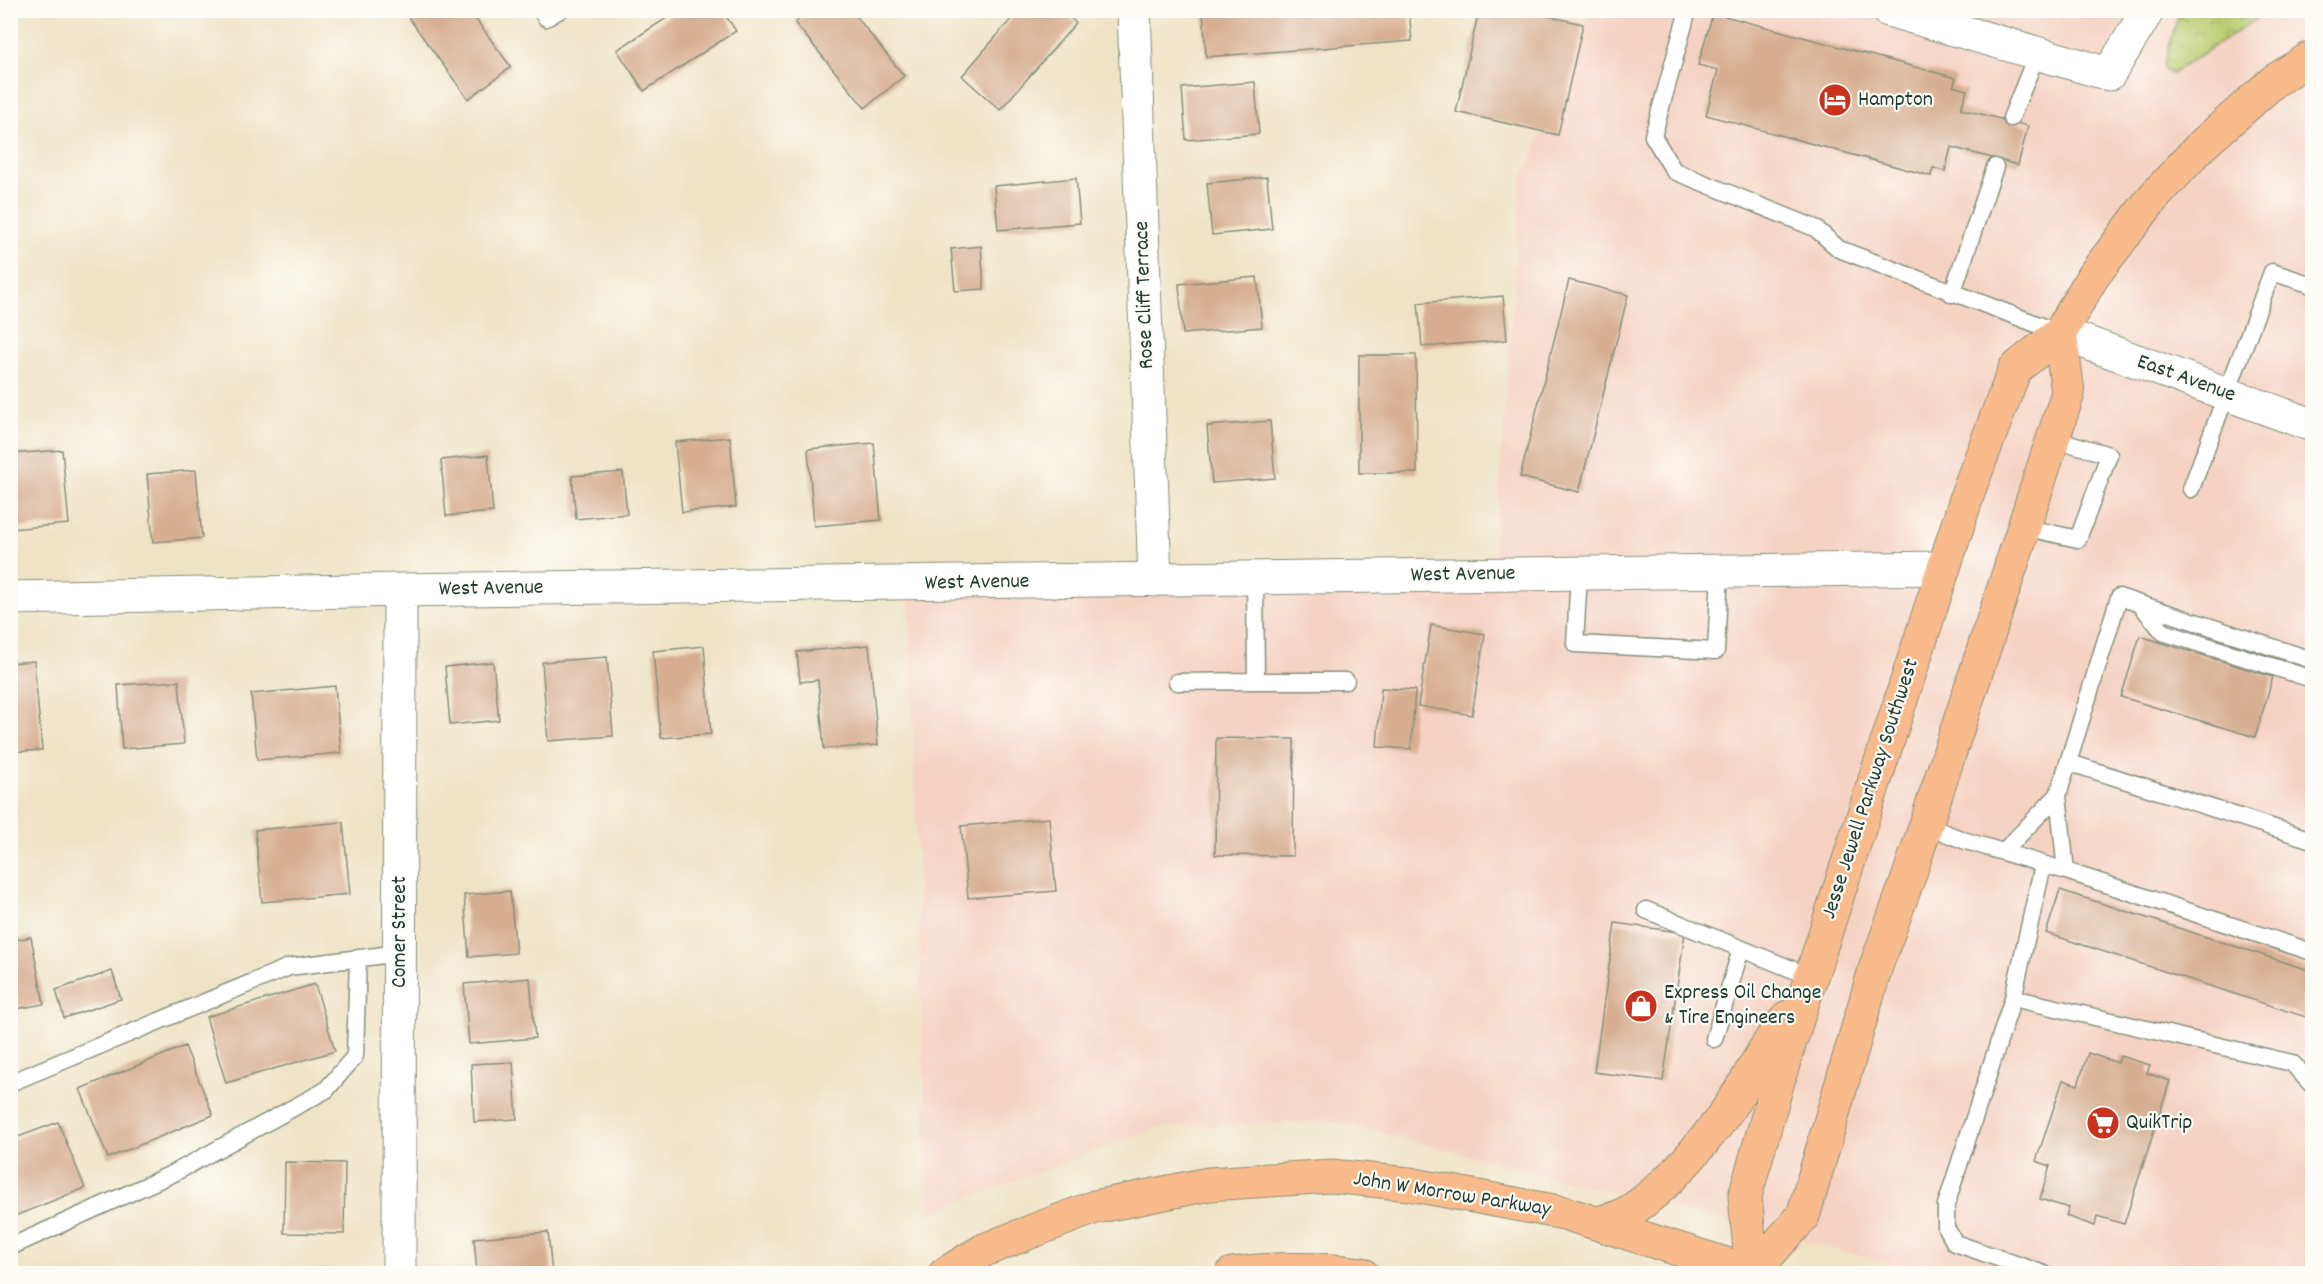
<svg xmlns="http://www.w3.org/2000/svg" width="2323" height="1284" font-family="Dekko,sans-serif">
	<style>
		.built { fill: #f5d2c2 }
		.park { fill: url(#park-crowns); stroke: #6c8451; stroke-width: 1.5 }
		.building { fill: #d7ae91 }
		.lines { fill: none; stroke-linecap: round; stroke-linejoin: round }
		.lane-casing { stroke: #87907c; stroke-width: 19 }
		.street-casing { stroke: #87907c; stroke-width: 35 }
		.primary-casing { stroke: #87907c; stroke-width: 35 }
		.lane { stroke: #fff; stroke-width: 16 }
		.street { stroke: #fff; stroke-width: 33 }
		.primary { stroke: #fabb8c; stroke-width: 33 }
		.labels { text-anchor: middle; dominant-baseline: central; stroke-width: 4.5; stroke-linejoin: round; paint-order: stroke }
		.poi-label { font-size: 22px; fill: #1f3d34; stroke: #fdfcf7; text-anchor: start }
		.street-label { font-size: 22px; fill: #1f3d34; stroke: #fdfcf7 }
	</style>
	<defs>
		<pattern id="park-crowns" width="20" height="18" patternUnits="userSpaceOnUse" patternTransform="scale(1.5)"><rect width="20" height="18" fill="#bacc6e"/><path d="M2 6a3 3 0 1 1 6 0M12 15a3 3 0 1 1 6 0" fill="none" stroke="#97a75b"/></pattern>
	</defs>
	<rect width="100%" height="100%" fill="#fdfcf7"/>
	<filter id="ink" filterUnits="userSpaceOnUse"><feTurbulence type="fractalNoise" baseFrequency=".0167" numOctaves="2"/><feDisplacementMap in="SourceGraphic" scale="12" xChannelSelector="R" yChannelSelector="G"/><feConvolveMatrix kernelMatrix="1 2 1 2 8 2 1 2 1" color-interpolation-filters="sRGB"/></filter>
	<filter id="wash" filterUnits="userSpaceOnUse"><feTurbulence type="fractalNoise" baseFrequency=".008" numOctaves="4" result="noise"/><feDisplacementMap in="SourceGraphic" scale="24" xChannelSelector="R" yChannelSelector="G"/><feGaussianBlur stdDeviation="1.35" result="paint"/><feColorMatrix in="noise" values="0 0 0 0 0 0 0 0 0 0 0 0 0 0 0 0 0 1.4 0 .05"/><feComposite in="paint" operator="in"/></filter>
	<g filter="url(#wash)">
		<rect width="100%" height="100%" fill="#efe3c5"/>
		<path class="built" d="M1591 11H2312V1273H1918L1908 1268 1333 1121 1157 1128 928 1214 909 597 1492 580 1521 183Z"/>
		<path class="park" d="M2180 11V10L2269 11 2171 74 2164 70 2163 66Z"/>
		<g id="blocks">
			<path class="building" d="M403 10H469L511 67 468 99Z
				M679 10H722L736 31 644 91 617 50Z
				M810 10H851L904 76 865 108 795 23Z
				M1019 10H1061L1076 23 1000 110 962 76Z
				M1203 10H1409L1412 41 1206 57Z
				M1479 10H1521L1583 24 1558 135 1456 112Z
				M1713 13 1956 78 1953 86 1967 90 1961 109 2028 126 2018 165 1951 147 1945 171 1933 168 1931 176 1706 115 1718 70 1698 65Z
				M1255 82 1259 134 1186 140 1182 88Z
				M1267 177 1272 229 1212 235 1207 183Z
				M1076 178 1080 223 998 230 994 186Z
				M981 246 984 289 955 291 951 249Z
				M1257 277 1262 327 1183 334 1179 284Z
				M1569 280 1628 295 1579 492 1520 477Z
				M1503 296 1507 340 1422 347 1418 303Z
				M1359 355H1416L1417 473H1359Z
				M1270 421 1275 478 1212 483 1207 426Z
				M730 437 736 507 682 512 675 442Z
				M874 443 881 520 814 526 808 449Z
				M62 450 69 524 10 529V454Z
				M488 455 493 512 446 516 441 460Z
				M196 470 202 538 153 542 147 474Z
				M623 472 627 514 576 519 572 476Z
				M1431 625 1485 634 1472 715 1418 706Z
				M2140 636 2273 677 2255 737 2121 697Z
				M869 645 878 745 824 749 818 680 800 682 797 652Z
				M704 646 711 734 661 738 653 651Z
				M607 657 613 736 548 741 542 662Z
				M34 661 42 750 10 752V663Z
				M493 662 499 720 450 725 445 667Z
				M179 681 184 744 122 749 118 685Z
				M335 686 341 753 257 760 251 694Z
				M1381 688 1415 690 1411 749 1377 747Z
				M1216 738 1294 739 1293 856 1215 855Z
				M1049 818 1056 891 968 898 961 826Z
				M343 822 350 894 262 902 255 830Z
				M2060 890 2312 971V1019L2046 933Z
				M510 891 516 953 469 957 464 895Z
				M1615 923 1685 933 1663 1081 1594 1072Z
				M31 937 44 1004 10 1010V941Z
				M112 971 121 999 64 1018 56 990Z
				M530 978 535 1038 469 1044 464 984Z
				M315 984 335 1051 226 1083 206 1017Z
				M185 1046 213 1115 108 1158 80 1089Z
				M2088 1053 2118 1063 2120 1056 2150 1065 2147 1073 2170 1081 2124 1224 2097 1216 2095 1226 2066 1216 2069 1208 2040 1199 2050 1166 2036 1161 2063 1080 2078 1085Z
				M513 1062 517 1119 474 1122 471 1064Z
				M58 1122 85 1188 10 1218V1140Z
				M285 1162 345 1163 344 1234 284 1233Z
				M548 1232 552 1274H477L474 1238Z
				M339 1269V1274H301V1272Z"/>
		</g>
	</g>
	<g filter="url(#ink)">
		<use href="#blocks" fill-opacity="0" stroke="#87907c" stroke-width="1.5"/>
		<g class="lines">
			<g class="lane-casing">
				<path id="lane" d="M541 10 546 18 560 10
					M1688 10 1653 136 1674 171 1815 228 1839 249 2060 333
					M2011 118 2037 54
					M1952 294 1995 167
					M2191 489 2272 272 2312 285
					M2023 527 2078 539 2109 455 2052 438
					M1579 574 1575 644 1716 651 1720 571
					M2141 605 2163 632 2312 679
					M1256 681H1346
					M1177 682 1256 681 1255 578
					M2070 763 2312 840
					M2058 795 2066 871
					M1925 825 1963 840 2066 871 2312 952
					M2004 851 2058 795 2119 597 2312 660
					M2043 865 2013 998 1946 1205V1228L1955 1243 2044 1274
					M1646 910 1811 977
					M2013 998 2292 1063 2312 1085
					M1714 1039 1741 949
					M10 1083 289 967 400 953
					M10 1247 174 1173 326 1090 355 1056 358 958"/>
			</g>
			<g class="street-casing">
				<path id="street" d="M1134 10 1155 580
					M1888 10 2109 74 2148 10
					M2060 333 2312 425
					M10 598 400 590 1943 568
					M399 1274 400 590"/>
			</g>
			<g class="primary-casing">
				<path id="primary" d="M1596 1223C1605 1221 1615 1219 1623 1215 1664 1193 1715 1131 1740 1091 1756 1066 1768 1040 1788 1017
					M1752 1271 1745 1196 1785 1057 1971 484 2015 369 2060 333 2093 276 2152 199 2201 146 2274 81 2312 57
					M945 1274 984 1250 1095 1207 1209 1184 1331 1176 1409 1184 1564 1213 1757 1274
					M1232 1274C1275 1268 1319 1268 1362 1274
					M1751 1274 1803 1216 1876 966 1909 876 2068 393 2060 333"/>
			</g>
			<use href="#lane" class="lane"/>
			<use href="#street" class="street"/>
			<use href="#primary" class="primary"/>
		</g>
	</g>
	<defs>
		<g id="hotel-disc" transform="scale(1.725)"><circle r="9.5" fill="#c8321e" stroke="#fdfcf7"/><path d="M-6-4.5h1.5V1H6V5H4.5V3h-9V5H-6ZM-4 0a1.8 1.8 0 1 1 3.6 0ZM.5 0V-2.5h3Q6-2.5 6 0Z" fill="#fff"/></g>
		<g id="shop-disc" transform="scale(1.725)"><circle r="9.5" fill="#c8321e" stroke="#fdfcf7"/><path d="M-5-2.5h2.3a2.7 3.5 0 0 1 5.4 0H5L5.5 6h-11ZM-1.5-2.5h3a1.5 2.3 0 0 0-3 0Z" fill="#fff"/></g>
		<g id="supermarket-disc" transform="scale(1.725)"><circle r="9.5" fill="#c8321e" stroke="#fdfcf7"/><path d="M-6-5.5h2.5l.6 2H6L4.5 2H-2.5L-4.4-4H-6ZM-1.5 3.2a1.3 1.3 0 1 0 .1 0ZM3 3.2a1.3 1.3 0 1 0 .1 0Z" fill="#fff"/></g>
	</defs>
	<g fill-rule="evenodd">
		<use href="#hotel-disc" x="1835" y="100"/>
		<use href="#shop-disc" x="1641" y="1006"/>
		<use href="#supermarket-disc" x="2103" y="1123"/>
	</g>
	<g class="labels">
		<g class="poi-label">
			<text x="1858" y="100">Hampton</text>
			<text x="1664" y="993">Express Oil Change<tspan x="1664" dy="25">&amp; Tire Engineers</tspan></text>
			<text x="2126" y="1123">QuikTrip</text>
		</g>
		<g class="street-label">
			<text transform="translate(1145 295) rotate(-92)">Rose Cliff Terrace</text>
			<text transform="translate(2186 379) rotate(20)">East Avenue</text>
			<text transform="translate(1463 575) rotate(-1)">West Avenue</text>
			<text transform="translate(977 583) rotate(-1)">West Avenue</text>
			<text transform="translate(491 589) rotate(-1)">West Avenue</text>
			<text transform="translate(1871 789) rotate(-72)">Jesse Jewell Parkway Southwest</text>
			<text transform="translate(400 932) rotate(-90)">Comer Street</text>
			<text transform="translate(1452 1195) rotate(9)">John W Morrow Parkway</text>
		</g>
	</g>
	<rect width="2323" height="1284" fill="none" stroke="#fdfcf7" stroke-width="36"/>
</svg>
